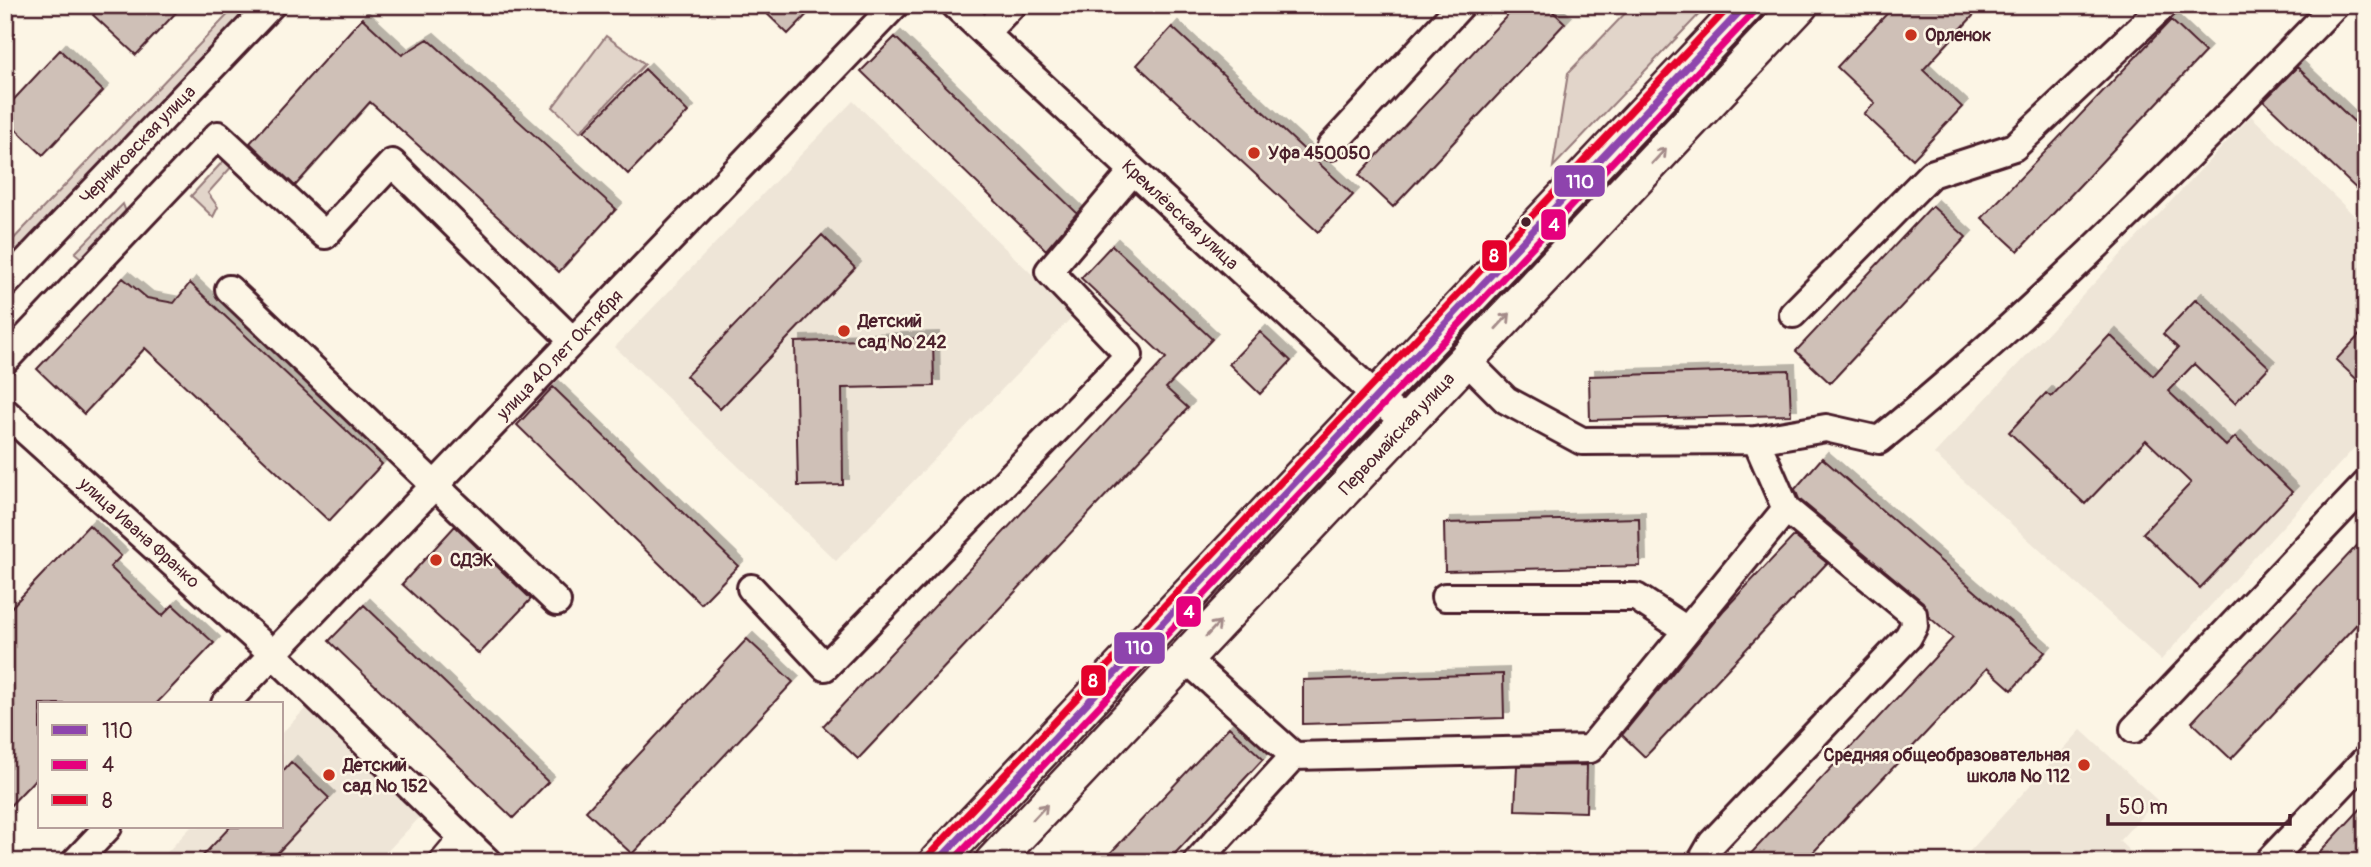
<svg xmlns="http://www.w3.org/2000/svg" width="2371" height="867" font-family="Pangolin,sans-serif">
	<style>
		.built { fill: #eee5d7 }
		.green { fill: #e2d5ca; stroke: #967a7a; stroke-width: 2 }
		.building { fill: #cfc0b7; stroke: #4a1f2b; stroke-width: 2; filter: url(#shadow) }
		.lines { fill: none; stroke-linecap: round; stroke-linejoin: round }
		.minor-casing { stroke: #4a1f2b; stroke-width: 32 }
		.major-casing { stroke: #4a1f2b; stroke-width: 40 }
		.minor { stroke: #fcf5e5; stroke-width: 26 }
		.major { stroke: #fcf5e5; stroke-width: 35 }
		.bus-1-casing { stroke: #fcf5e5; stroke-width: 12 }
		.bus-2-casing { stroke: #fcf5e5; stroke-width: 12 }
		.bus-3-casing { stroke: #fcf5e5; stroke-width: 12 }
		.bus-1 { stroke: #8e44ad; stroke-width: 7 }
		.bus-2 { stroke: #e5007d; stroke-width: 7 }
		.bus-3 { stroke: #e4002b; stroke-width: 7 }
		.oneway { stroke: #a38a88 }
		.poi-dot { fill: #c8321e; stroke: #fcf5e5; stroke-width: 2.5 }
		.bus-dot { fill: #4a1f2b; stroke: #fcf5e5; stroke-width: 2.5 }
		.labels { text-anchor: middle; dominant-baseline: central; stroke-width: 5; stroke-linejoin: round; paint-order: stroke }
		.poi-label { font-size: 18px; font-weight: bold; fill: #4a1f2b; stroke: #fcf5e5; text-anchor: start }
		.street-label { font-size: 18px; fill: #4a1f2b; stroke: #fcf5e5 }
		.line-badge { stroke: #fcf5e5; stroke-width: 2.5 }
		.badge-label { font-size: 19px; text-anchor: middle; font-weight: bold; fill: #fff }
	</style>
	<defs>
		<filter id="shadow"><feDropShadow dx="6" dy="-6" stdDeviation="0" flood-color="#0004"/></filter>
	</defs>
	<rect width="100%" height="100%" fill="#fcf5e5"/>
	<filter id="ink" filterUnits="userSpaceOnUse"><feTurbulence type="fractalNoise" baseFrequency=".0143" numOctaves="2"/><feDisplacementMap in="SourceGraphic" scale="14" xChannelSelector="R" yChannelSelector="G"/><feConvolveMatrix kernelMatrix="1 2 1 2 8 2 1 2 1" color-interpolation-filters="sRGB"/></filter>
	<g filter="url(#ink)">
		<path class="built" d="M853 101 1074 315 836 561 615 347Z
			M2251 116 2366 227V435L2161 660 1934 454Z
			M306 708 420 817 377 862H158L191 827H282V733Z
			M2081 730 2157 800 2119 841 2141 862H1960Z"/>
		<path class="green" d="M237 5H243L252 13 5 271V248Z
			M1633 5H1708L1553 167 1568 73Z
			M606 36 645 64 580 132 553 107Z
			M227 157 234 164 208 193 218 207 213 217 191 196Z
			M123 204 127 215 87 258 82 259 75 253Z"/>
		<path class="building" d="M103 5H183L136 55 93 15Z
			M758 5H816L788 34Z
			M1517 5H1546L1565 23 1393 207 1359 175Z
			M1895 5H1983L1923 70 1962 107 1913 159 1864 114 1875 103 1837 67Z
			M362 18 402 55 428 39 616 209 559 272 370 102 295 186 250 143Z
			M2171 20 2205 52 2018 251 1982 218Z
			M1172 27 1353 195 1318 232 1137 65Z
			M895 37 1077 213 1046 250 861 71Z
			M60 50 103 91 43 155 5 119V109Z
			M2297 67 2366 133V198L2264 101Z
			M645 69 688 112 628 174 584 131Z
			M1932 206 1966 237 1830 383 1796 351Z
			M822 235 855 268 720 409 686 376Z
			M1112 245 1212 339 1166 388 1188 408 858 759 823 726 1166 358 1081 278Z
			M123 278 147 298 174 303 190 283 382 464 329 521 145 348 84 414 37 369Z
			M2196 299 2269 367 2235 403 2194 364 2168 391 2226 446 2235 437 2292 492 2200 588 2143 533 2191 483 2146 440 2085 504 2009 432 2046 393 2051 397 2110 335 2153 376 2178 348 2163 334Z
			M2366 328V388L2336 360Z
			M1260 332 1291 361 1260 394 1229 364Z
			M933 338 934 386 842 388 843 485 798 486 795 342Z
			M1789 370 1791 415 1590 420 1589 376Z
			M553 387 738 566 701 604 517 425Z
			M1822 458 2045 652 2012 690 1987 668 1804 862H1743L1953 638 1929 617 1923 602 1799 499 1795 489Z
			M1639 518 1640 566 1445 571 1444 523Z
			M89 525 121 556 110 567 162 616 173 605 214 643 156 704H40V774L5 811V614Z
			M455 526 531 599 479 654 402 584Z
			M1794 536 1827 563 1645 757 1622 735 1723 611Z
			M2366 536V614L2231 759 2192 722Z
			M364 605 548 782 513 818 329 641Z
			M747 639 793 682 632 854 586 811Z
			M1503 674 1504 718 1303 724V680Z
			M1229 727 1263 759 1167 862H1102Z
			M291 762 329 798 269 862H197L230 827H282V772Z
			M1587 765 1586 812 1515 810 1517 766Z
			M2366 803V862H2311Z"/>
		<g class="lines">
			<g class="minor-casing">
				<path id="minor" d="M955 5 1406 424
					M985 33 1012 5
					M1331 146 1461 5
					M5 284 271 5
					M229 289 557 602
					M1793 314 1931 174 2014 147 2164 5
					M5 360 218 135 325 235 392 163 573 341
					M1466 360 1506 400 1582 441 1756 440 1826 428 1879 440C2042 307 2189 157 2335 5
					M5 412 273 654 488 862
					M751 588 825 667 1129 355 1049 271 1133 171
					M1445 597H1636L1685 629
					M1185 658 1294 756 1590 749 1786 509 1756 440
					M225 704 895 5
					M2134 729 2366 484
					M75 862 108 827
					M443 862 463 838
					M1197 862 1294 756
					M1701 862 1712 843 1908 637 1914 626 1913 614 1786 509
					M2268 862 2366 759"/>
			</g>
			<g class="major-casing">
				<path id="major" d="M937 862 1746 5
					M993 862 1800 5"/>
			</g>
			<use href="#minor" class="minor"/>
			<use href="#major" class="major"/>
			<g class="bus-1-casing">
				<path id="bus-1" d="M937 862 1746 5"/>
			</g>
			<g class="bus-2-casing">
				<path id="bus-2" d="M952 862 1754 12"/>
			</g>
			<g class="bus-3-casing">
				<path id="bus-3" d="M929 855 1731 5"/>
			</g>
			<use href="#bus-1" class="bus-1"/>
			<use href="#bus-2" class="bus-2"/>
			<use href="#bus-3" class="bus-3"/>
		</g>
		<defs><path id="oneway-shaft" d="M-6 0H5M1.5-3L5.5 0L1.5 3" fill="none" stroke-width="1.6" stroke-linecap="round" stroke-linejoin="round" transform="scale(1.75)"/></defs>
		<g class="oneway">
			<use href="#oneway-shaft" transform="translate(1659 156) rotate(-47)"/>
			<use href="#oneway-shaft" transform="translate(1503 321) rotate(-47)"/>
			<use href="#oneway-shaft" transform="translate(1213 629) rotate(-47)"/>
			<use href="#oneway-shaft" transform="translate(1040 812) rotate(-47)"/>
		</g>
	</g>
	<g class="poi-dot">
		<circle cx="1911" cy="35" r="7"/>
		<circle cx="1254" cy="153" r="7"/>
		<circle cx="844" cy="331" r="7"/>
		<circle cx="436" cy="560" r="7"/>
		<circle cx="2084" cy="765" r="7"/>
		<circle cx="329" cy="775" r="7"/>
	</g>
	<circle class="bus-dot" cx="1526" cy="222" r="6"/>
	<g class="labels">
		<g class="poi-label">
			<text x="1925" y="35">Орленок</text>
			<text x="1268" y="153">Уфа 450050</text>
			<text x="858" y="321">Детский<tspan x="858" dy="21">сад № 242</tspan></text>
			<text x="450" y="560">СДЭК</text>
			<text x="2070" y="755" text-anchor="end">Средняя общеобразовательная<tspan x="2070" dy="21">школа № 112</tspan></text>
			<text x="343" y="765">Детский<tspan x="343" dy="21">сад № 152</tspan></text>
		</g>
		<g class="street-label">
			<text transform="translate(138 145) rotate(-46)">Черниковская улица</text>
			<text transform="translate(1180 215) rotate(43)">Кремлёвская улица</text>
			<text transform="translate(560 355) rotate(-46)">улица 40 лет Октября</text>
			<text transform="translate(1397 434) rotate(-47)">Первомайская улица</text>
			<text transform="translate(139 533) rotate(42)">улица Ивана Франко</text>
		</g>
	</g>
	<g class="line-badge">
		<rect x="1553" y="164" width="53" height="34" rx="7" fill="#8e44ad"/>
		<rect x="1540" y="208" width="27" height="33" rx="7" fill="#e5007d"/>
		<rect x="1481" y="239" width="27" height="33" rx="7" fill="#e4002b"/>
		<rect x="1175" y="595" width="27" height="33" rx="7" fill="#e5007d"/>
		<rect x="1113" y="631" width="53" height="34" rx="7" fill="#8e44ad"/>
		<rect x="1080" y="664" width="27" height="33" rx="7" fill="#e4002b"/>
	</g>
	<g class="badge-label">
		<text x="1580" y="188">110</text>
		<text x="1554" y="231">4</text>
		<text x="1494" y="262">8</text>
		<text x="1189" y="618">4</text>
		<text x="1139" y="654">110</text>
		<text x="1093" y="687">8</text>
	</g>
	<rect width="2371" height="867" fill="none" stroke="#fcf5e5" stroke-width="28"/>
	<rect x="14" y="14" width="2343" height="839" fill="none" stroke="#4a1f2b" stroke-width="2.5" filter="url(#ink)"/>
	<rect x="38" y="702" width="245" height="126" fill="#fcf5e5" stroke="#b59f9b" stroke-width="2"/>
	<rect x="52" y="725" width="35" height="10" fill="#8e44ad" stroke="#b59f9b" stroke-width="2"/>
	<text x="102" y="738" font-size="21" fill="#4a1f2b">110</text>
	<rect x="52" y="760" width="35" height="10" fill="#e5007d" stroke="#b59f9b" stroke-width="2"/>
	<text x="102" y="772" font-size="21" fill="#4a1f2b">4</text>
	<rect x="52" y="795" width="35" height="10" fill="#e4002b" stroke="#b59f9b" stroke-width="2"/>
	<text x="102" y="808" font-size="21" fill="#4a1f2b">8</text>
	<path d="M2108 814v10h182v-10" fill="none" stroke="#4a1f2b" stroke-width="3.5"/>
	<text x="2119" y="814" font-size="21" fill="#4a1f2b" stroke="#fcf5e5" stroke-width="5" paint-order="stroke">50 m</text>
</svg>
